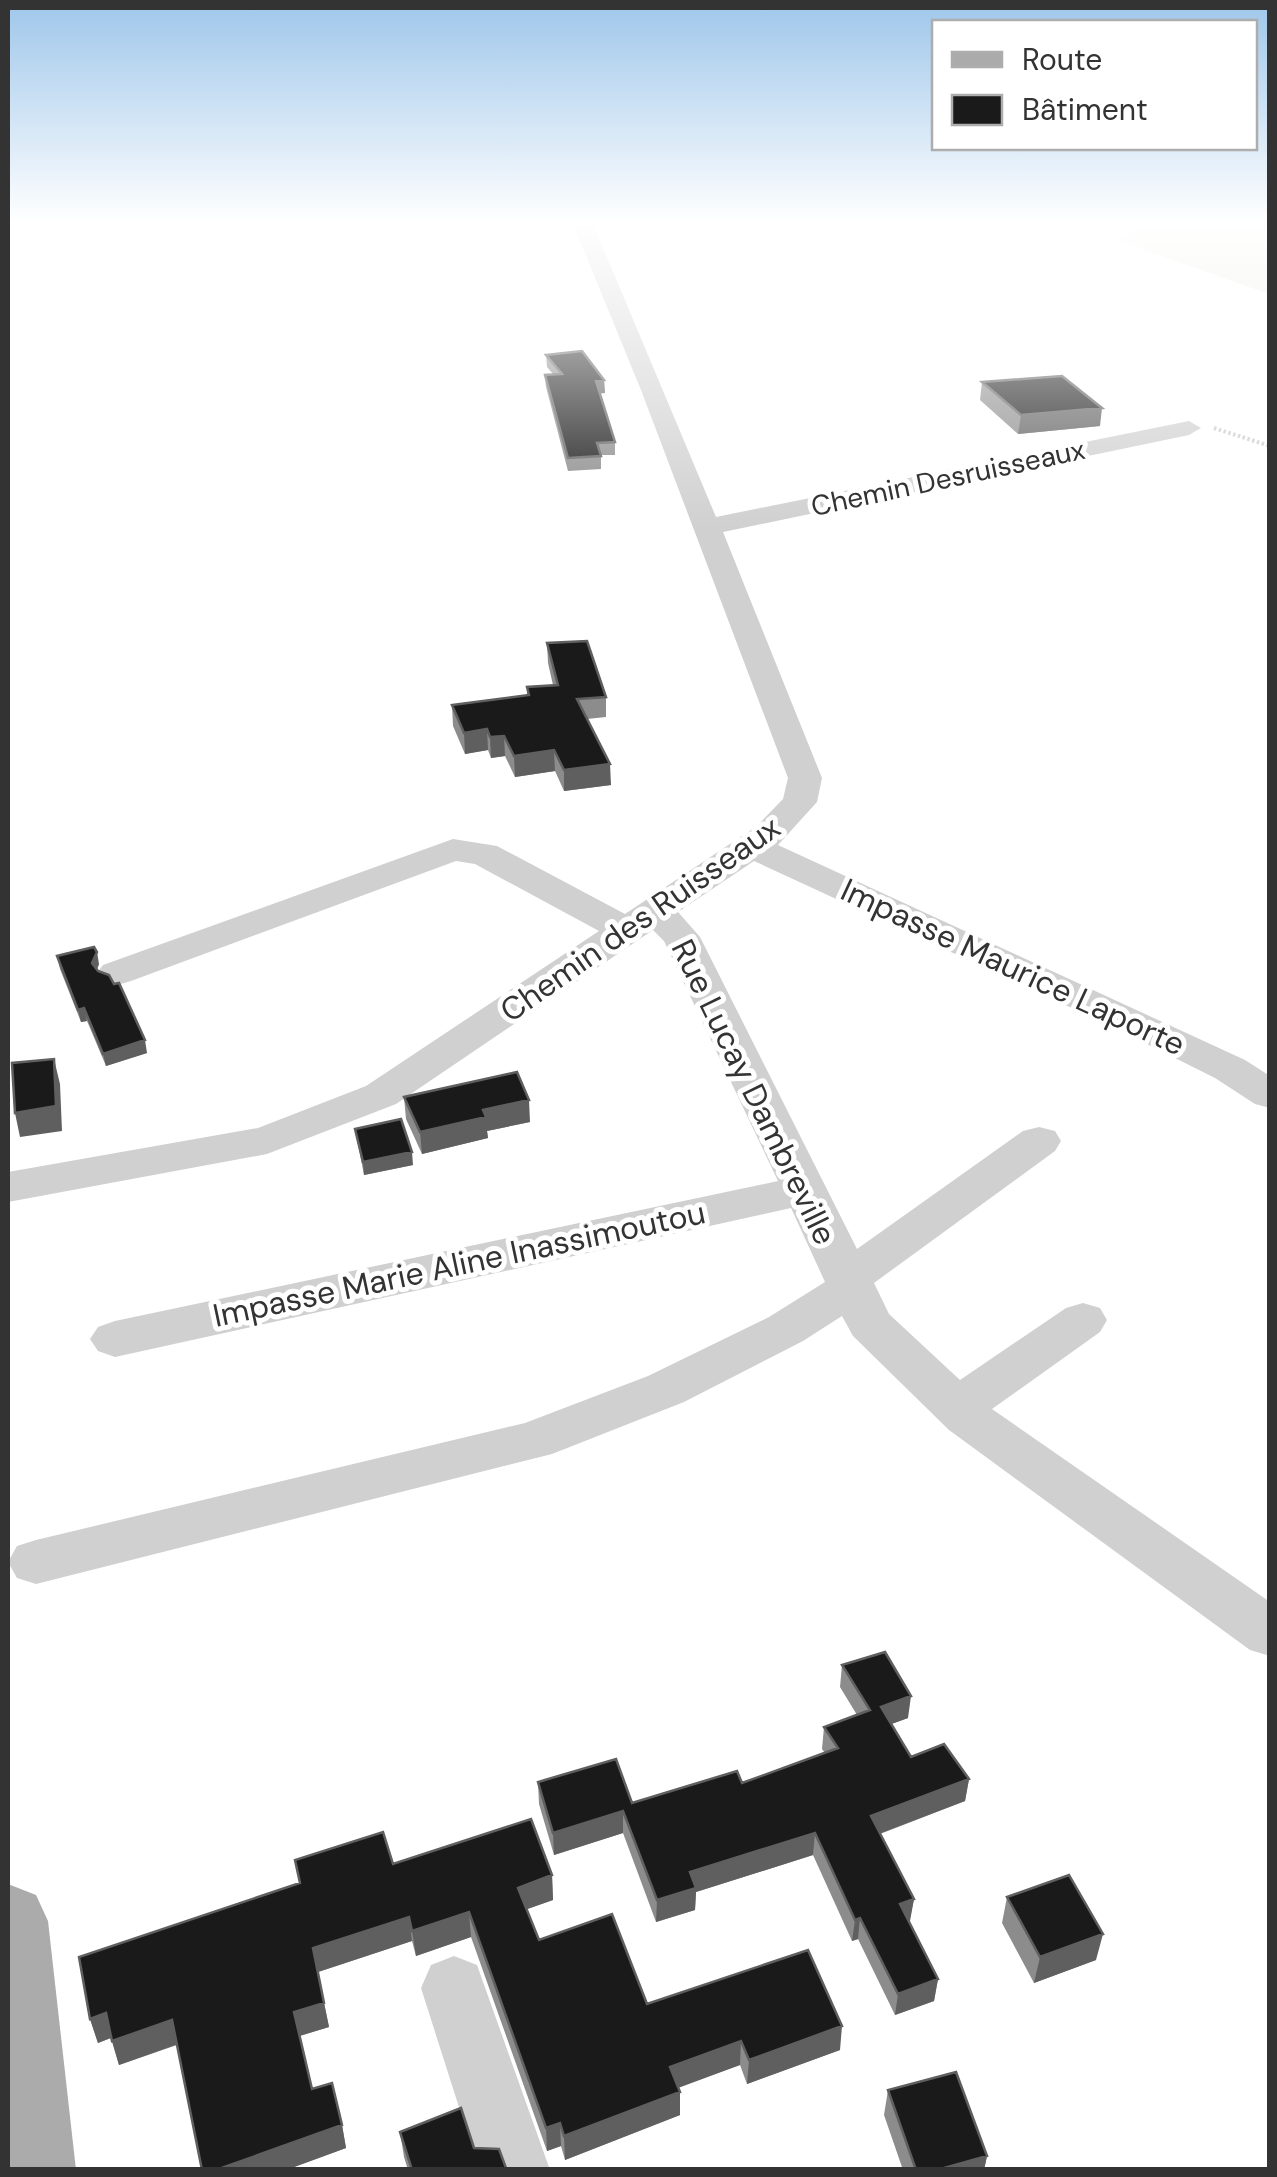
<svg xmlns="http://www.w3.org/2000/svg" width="1277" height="2177" font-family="'DM Sans',sans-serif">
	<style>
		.green { fill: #e6ecdf }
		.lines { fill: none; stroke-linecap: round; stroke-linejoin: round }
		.path { stroke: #cdcdcd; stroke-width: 4; stroke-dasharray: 2.5 2.5; stroke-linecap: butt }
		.minor { fill: #d0d0d0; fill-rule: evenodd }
		.major { fill: #ababab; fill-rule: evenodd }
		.wall { fill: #8c8c8c }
		.shaded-wall { fill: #5f5f5f }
		.building { fill: #1a1a1a; stroke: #5f5f5f; stroke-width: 2.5 }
		.labels { text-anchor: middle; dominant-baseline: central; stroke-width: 10; stroke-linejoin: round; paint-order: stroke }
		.far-street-label { font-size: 28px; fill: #333; stroke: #fff }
		.street-label { font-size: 32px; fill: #333; stroke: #fff }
	</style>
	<rect width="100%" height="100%" fill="#fff"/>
	<path class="green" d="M1145 224H1269V294L1119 241Z"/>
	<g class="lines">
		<path class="path" d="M1214 428 1270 446"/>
		<path class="minor" d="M573 224H593L716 517 1189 421 1201 428 1189 435 723 532 822 778 817 802 778 845 1245 1060 1270 1076V1108L1255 1104 1215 1078 1113 1027 754 861 678 912 700 937 857 1249 1023 1131 1039 1127 1055 1131 1061 1141 1055 1151 874 1283 889 1314 960 1380 1066 1308 1083 1303 1100 1308 1107 1320 1100 1332 992 1409 1270 1602V1656L1250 1650 949 1430 853 1336 842 1316 803 1341 684 1402 552 1454 36 1584 17 1578 8 1562 17 1546 36 1540 525 1423 648 1376 769 1317 825 1282 791 1208 115 1357 98 1351 90 1339 98 1327 115 1321 778 1181 664 941 653 930 396 1104 267 1154 8 1202V1172L258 1128 366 1086 599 931 475 864 456 861 131 981 117 985 103 981 97 973 103 965 453 839 497 846 625 914 757 826 783 799 788 778 641 390Z
			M454 1956 477 1965 550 2170H479L421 1988 431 1965Z"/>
		<path class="major" d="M8 1884 36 1895 48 1921 76 2170H8Z"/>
	</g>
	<path class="wall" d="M546 355 604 380 605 393H600L615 442V455H601V469L568 471 546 387 545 375 553 374 547 367Z
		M982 382 1100 426 1018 434 980 400Z
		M547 643 606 697V717L587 719 611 785 564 791 555 771 515 777 505 756 491 758 488 750 465 754 453 726 452 705 527 696V687L553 685 548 663Z
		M57 956 99 964 97 970 147 1053 106 1066 87 1021 81 1022 60 969Z
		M404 1097 530 1122 487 1131 488 1138 422 1154 406 1119Z
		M355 1129 413 1165 364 1175Z
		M842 1665 908 1718 891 1724 911 1757 969 1779 965 1801 880 1834 914 1899 909 1922 938 1979 934 2001 895 2015 858 1939 852 1941 813 1855 696 1892 695 1910 656 1922 623 1833 554 1855 539 1804 538 1782 632 1803 742 1783 825 1753 822 1749 824 1727 857 1715 840 1687Z
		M393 1864 552 1875 553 1900 527 1909 539 1940 647 2004 840 2050 747 2084 740 2065 678 2087 680 2092V2115L565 2160 561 2146 547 2151 471 1937 416 1956 412 1941 318 1972 329 2027 300 2036 312 2089 342 2125 346 2148 286 2170H202L177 2045 119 2065 111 2038 98 2043 90 2019Z
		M1007 1897 1096 1960 1034 1983 1002 1923Z
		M888 2090 987 2156 984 2170H903L884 2115Z
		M400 2132 474 2148 499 2149 506 2170H408L404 2157Z"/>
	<path class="shaded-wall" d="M604 380 605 393 596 394V381Z
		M1102 408 1100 426 1018 434 1021 415Z
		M487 729 488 750 465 754 464 733Z
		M504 736 505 756 491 758 490 737Z
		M554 750 555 771 515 777 514 756Z
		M610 764 611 785 564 791V770Z
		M97 952 99 964 94 975 92 963Z
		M84 1008 87 1021 81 1022 78 1010Z
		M145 1040 147 1053 106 1066 103 1054Z
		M54 1059 60 1084 62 1131 20 1137 15 1113Z
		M529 1100 530 1122 487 1131 488 1138 422 1154 420 1132 483 1110Z
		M412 1152 413 1165 364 1175 363 1162Z
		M911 1696 908 1718 878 1729 881 1707Z
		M969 1779 965 1801 868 1838 871 1816Z
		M623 1811V1833L554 1855 553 1833Z
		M815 1833 813 1855 696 1892 695 1910 656 1922 657 1900 690 1872Z
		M552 1875 553 1900 519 1912 518 1888Z
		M914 1899 910 1921 897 1926 900 1904Z
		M469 1912 471 1937 416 1956 412 1931Z
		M409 1917 412 1941 318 1972 313 1948Z
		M860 1918 858 1939 852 1941 855 1920Z
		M1103 1934 1096 1960 1034 1983 1040 1957Z
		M938 1979 934 2001 895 2015 898 1994Z
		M324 2003 329 2027 299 2036 294 2012Z
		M106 2013 113 2037 98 2043 90 2019Z
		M172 2020 178 2044 119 2065 112 2041Z
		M842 2026 840 2050 747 2084 749 2060Z
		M741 2041 740 2065 670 2091V2067Z
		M680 2092V2115L565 2160 564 2136Z
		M560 2123 561 2146 547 2151 546 2128Z
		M342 2125 346 2148 286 2170H216Z
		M987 2156 984 2170H937Z"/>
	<path class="building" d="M582 351 604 380 596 381 615 442 597 443 601 456 568 458 545 375 562 374 546 355Z
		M1062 376 1102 408 1021 415 982 382Z
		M587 641 606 697 577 699 610 764 564 770 554 750 514 756 504 736 490 737 487 729 464 733 452 705 529 695 527 687 558 685 547 643Z
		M94 947 97 952 92 963 98 971 109 975 114 984 119 983 145 1040 103 1054 84 1008 78 1010 57 956Z
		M54 1059 56 1106 15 1113 12 1063Z
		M517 1072 529 1100 483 1110 486 1117 420 1132 404 1097Z
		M401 1119 412 1152 363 1162 355 1129Z
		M885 1652 911 1696 881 1707 911 1757 944 1744 969 1779 871 1816 914 1899 900 1904 938 1979 898 1994 860 1918 855 1920 815 1833 690 1872 696 1888 657 1900 623 1811 553 1833 538 1782 616 1759 632 1803 737 1771 742 1783 838 1748 824 1727 870 1710 842 1665Z
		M531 1819 552 1875 518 1888 539 1940 612 1914 647 2004 808 1950 842 2026 749 2060 741 2041 670 2067 680 2092 564 2136 560 2123 546 2128 469 1912 412 1931 409 1917 313 1948 324 2003 294 2012 312 2089 332 2083 342 2125 216 2170H202L172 2020 112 2041 106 2013 90 2019 79 1957 300 1883 295 1860 383 1832 393 1864Z
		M1069 1875 1103 1934 1040 1957 1007 1897Z
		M956 2072 987 2156 937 2170H916L888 2090Z
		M461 2108 474 2148 499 2149 506 2168 501 2170H412L400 2132Z"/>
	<linearGradient id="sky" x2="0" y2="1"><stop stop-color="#9ec6ea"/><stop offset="0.42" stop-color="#fff"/><stop offset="1" stop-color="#fff" stop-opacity="0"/></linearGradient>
	<rect width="1277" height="529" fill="url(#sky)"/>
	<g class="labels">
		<g class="far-street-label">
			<text transform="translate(948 478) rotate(-12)">Chemin Desruisseaux</text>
		</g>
		<g class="street-label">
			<text transform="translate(640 919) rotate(-35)">Chemin des Ruisseaux</text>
			<text transform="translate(1013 967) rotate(25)">Impasse Maurice Laporte</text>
			<text transform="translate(754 1092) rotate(64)">Rue Lucay Dambreville</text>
			<text transform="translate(459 1264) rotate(-12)">Impasse Marie Aline Inassimoutou</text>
		</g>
	</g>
	<rect width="1277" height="2177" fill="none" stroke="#333333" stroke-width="20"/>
	<rect x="932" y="20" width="325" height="130" fill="#ffffff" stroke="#adadad" stroke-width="2.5"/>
	<rect x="952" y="52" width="50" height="15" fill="#ababab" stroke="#adadad" stroke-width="2.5"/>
	<text x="1022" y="70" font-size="30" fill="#333333">Route</text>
	<rect x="952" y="95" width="50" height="30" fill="#1a1a1a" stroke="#adadad" stroke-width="2.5"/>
	<text x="1022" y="120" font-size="30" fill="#333333">Bâtiment</text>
</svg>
